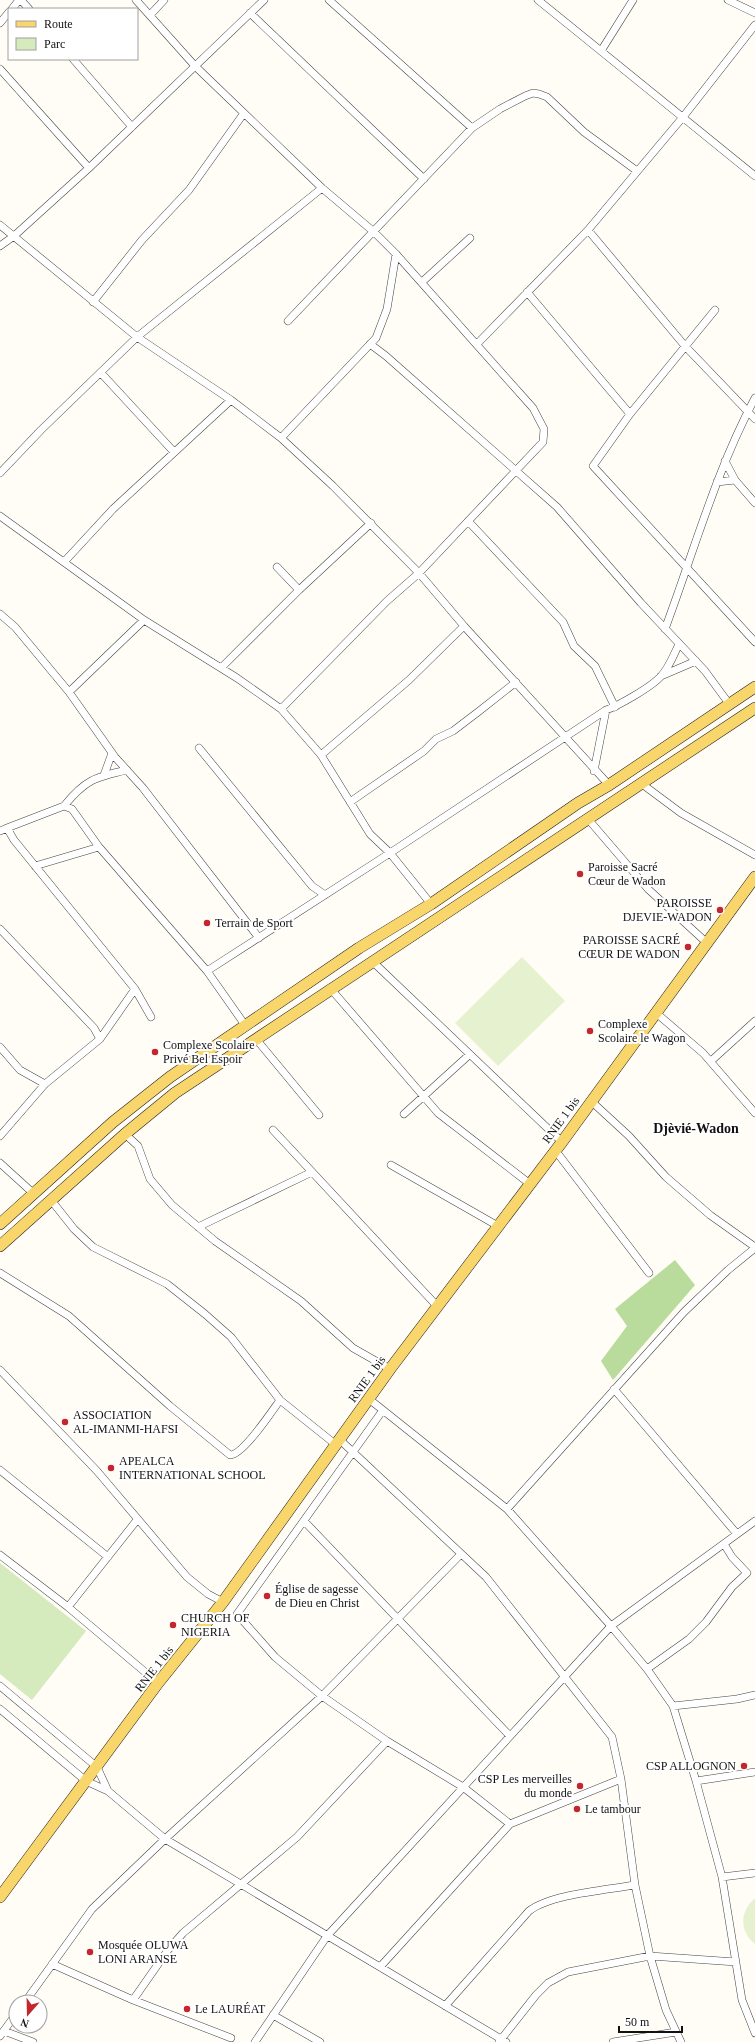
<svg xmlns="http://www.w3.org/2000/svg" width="755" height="2042" font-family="'Times New Roman',serif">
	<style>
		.green { fill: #d5ebbd }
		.forest { fill: #b9dc9c }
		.pitch { fill: #e6f2cf }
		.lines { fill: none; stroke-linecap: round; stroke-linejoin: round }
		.street-casing { stroke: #444; stroke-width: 8 }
		.primary-casing { stroke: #222; stroke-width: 12 }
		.street { stroke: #fff; stroke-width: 7 }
		.primary { stroke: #f9d66b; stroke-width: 11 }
		.poi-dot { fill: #c4262e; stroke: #fff; stroke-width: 1.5 }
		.labels { text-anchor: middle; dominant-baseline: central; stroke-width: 4; stroke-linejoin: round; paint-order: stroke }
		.poi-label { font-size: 12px; fill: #111; stroke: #fff; text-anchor: start }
		.street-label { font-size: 12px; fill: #111; stroke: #fff }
		.quarter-label { font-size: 14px; font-weight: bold; fill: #111; stroke: #fff }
	</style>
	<rect width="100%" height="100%" fill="#fffdf5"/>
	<path class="green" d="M0 1563 86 1631 32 1700 0 1674Z"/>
	<path class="forest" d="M675 1260 695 1285 613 1380 601 1361 627 1326 615 1309Z"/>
	<path class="pitch" d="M522 957 565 1001 498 1066 455 1023Z
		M754 1899H755V1944C740 1932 739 1913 754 1899Z"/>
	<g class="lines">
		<g class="street-casing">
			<path id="street" d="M21 0 29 9
				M136 0 195 66 322 188 374 232 396 254 533 408 544 429 543 442 419 573 387 601 281 709
				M329 0 472 128
				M538 0 755 176
				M728 0 755 13
				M12 9 19 0
				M250 13 424 179
				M150 15 164 0
				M0 23 9 12
				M601 51 633 0
				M73 59 132 127
				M0 69 89 168
				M0 225 137 337 231 400 281 438 333 486 419 573 464 626 609 785
				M588 230 685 346 755 419
				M0 246 14 236 89 168 264 0
				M422 282 470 238
				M527 292 630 414
				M93 302 142 240 189 190 244 113
				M715 310 630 414 593 466 755 642
				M288 321 472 128 500 109 525 96 533 93 539 94 547 97 584 132 637 171
				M370 344 386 356 557 507 641 603 705 671 730 705
				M477 344 588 230 683 117 755 25
				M101 373 174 452
				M281 438 376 338 387 309 396 254
				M725 461 735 480 755 503
				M0 473 41 430 137 337 322 188
				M717 482 735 480
				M0 516 144 620 237 678 281 709 321 755 370 834 390 853 431 904
				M468 521 563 622 574 646 595 666 615 707
				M64 562 113 509 231 400
				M277 567 299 590
				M0 614 15 627 69 692
				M144 620 69 692 115 757 143 788 259 938
				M665 629C694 551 716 471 755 398
				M221 668 299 590 371 523
				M661 676 696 661
				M199 748 312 886 325 895
				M321 755 409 680 464 626
				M594 771 606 710
				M104 775 112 753
				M642 784 681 813 755 855
				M350 802 424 751 436 739 453 731 478 712 516 682
				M64 806C85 780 95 777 127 770
				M588 819 648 889 707 943
				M7 828 64 806 72 809 99 847 207 971
				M0 831 7 828 14 840 135 989 151 1017
				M35 866 99 847
				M0 929 94 1028 100 1039
				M372 961 562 1142
				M330 988 438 1113 530 1184
				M655 1012 703 1053 755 1113
				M245 1025 207 971 390 853 606 710C618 706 653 686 661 676 669 668 674 654 679 644
				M256 1039 319 1115
				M0 1047 20 1070 45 1084
				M711 1061 755 1021
				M591 1101 629 1136 666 1177 710 1215 755 1247
				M404 1114 469 1055
				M273 1130 437 1306
				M125 1134 138 1146 150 1179 172 1205 215 1241 301 1301 353 1348 390 1369
				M0 1136 45 1084 100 1039 135 989
				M555 1150 649 1273
				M0 1163 33 1193
				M391 1165 498 1226
				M51 1200 74 1229 93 1247 167 1284 205 1314 231 1337 280 1400 335 1444
				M198 1227 312 1172
				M0 1273 69 1316 170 1406 230 1455C243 1455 272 1411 280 1400
				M0 1370 97 1471 187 1577 208 1594 223 1602
				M614 1389 737 1534
				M369 1399 507 1509 611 1626 647 1669 673 1706 696 1781 722 1877 742 2000 755 2033
				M383 1410 237 1614 275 1657 322 1696 387 1741 463 1787 510 1824
				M339 1439 486 1577 612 1737 621 1779 635 1885 650 1956 666 2010 681 2042
				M0 1470 108 1557
				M507 1509 684 1312 728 1270 755 1248
				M304 1521 510 1736
				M0 1555 68 1607 158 1683
				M68 1607 137 1520
				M647 1669 689 1639 706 1622 732 1587 747 1573 732 1557 724 1544
				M0 1686 97 1767 108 1791
				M673 1706 737 1699 755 1695
				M0 1709 86 1781 108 1791 165 1839 506 2042
				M696 1781 755 1772
				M722 1877 755 1873
				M52 1964 133 2000 231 2038
				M380 1967 510 1824 621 1779
				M133 2000 168 1950 183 1933 297 1837 387 1741
				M25 2002 92 1909 165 1839 322 1696 461 1554
				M445 2006 529 1911C551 1894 607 1890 635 1885
				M273 2015 320 2042
				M4 2031 33 2042
				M0 2036 16 2014
				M255 2042 327 1936 611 1626 755 1521
				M499 2042 536 1995 548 1983 568 1972 650 1956 736 1962
				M613 2042 676 2032"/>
		</g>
		<g class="primary-casing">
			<path id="primary" d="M0 1224 113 1122 170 1077 359 948 431 904 578 803 609 785 755 687
				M0 1246 125 1134 175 1093 755 708
				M0 1897 158 1683 223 1602 390 1369 562 1142 755 877"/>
		</g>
		<use href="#street" class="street"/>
		<use href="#primary" class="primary"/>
	</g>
	<g class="poi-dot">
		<circle cx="580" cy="874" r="4"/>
		<circle cx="720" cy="910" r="4"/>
		<circle cx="207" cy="923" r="4"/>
		<circle cx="688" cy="947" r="4"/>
		<circle cx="590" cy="1031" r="4"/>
		<circle cx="155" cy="1052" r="4"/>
		<circle cx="65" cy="1422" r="4"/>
		<circle cx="111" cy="1468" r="4"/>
		<circle cx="267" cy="1596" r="4"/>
		<circle cx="173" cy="1625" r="4"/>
		<circle cx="744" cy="1766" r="4"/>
		<circle cx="580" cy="1786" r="4"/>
		<circle cx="577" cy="1809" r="4"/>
		<circle cx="90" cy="1952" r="4"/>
		<circle cx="187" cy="2009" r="4"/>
	</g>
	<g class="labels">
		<g class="poi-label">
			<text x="588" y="867">Paroisse Sacré<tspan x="588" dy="14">Cœur de Wadon</tspan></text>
			<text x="712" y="903" text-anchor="end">PAROISSE<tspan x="712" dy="14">DJEVIE-WADON</tspan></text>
			<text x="215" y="923">Terrain de Sport</text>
			<text x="680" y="940" text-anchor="end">PAROISSE SACRÉ<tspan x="680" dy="14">CŒUR DE WADON</tspan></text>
			<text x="598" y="1024">Complexe<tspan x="598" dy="14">Scolaire le Wagon</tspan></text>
			<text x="163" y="1045">Complexe Scolaire<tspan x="163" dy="14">Privé Bel Espoir</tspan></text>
			<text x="73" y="1415">ASSOCIATION<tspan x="73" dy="14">AL-IMANMI-HAFSI</tspan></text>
			<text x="119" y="1461">APEALCA<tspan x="119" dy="14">INTERNATIONAL SCHOOL</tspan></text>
			<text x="275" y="1589">Église de sagesse<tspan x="275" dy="14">de Dieu en Christ</tspan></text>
			<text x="181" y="1618">CHURCH OF<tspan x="181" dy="14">NIGERIA</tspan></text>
			<text x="736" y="1766" text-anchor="end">CSP ALLOGNON</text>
			<text x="572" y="1779" text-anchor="end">CSP Les merveilles<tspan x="572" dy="14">du monde</tspan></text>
			<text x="585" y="1809">Le tambour</text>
			<text x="98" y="1945">Mosquée OLUWA<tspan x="98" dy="14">LONI ARANSE</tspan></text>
			<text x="195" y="2009">Le LAURÉAT</text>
		</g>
		<g class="street-label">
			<text transform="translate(561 1120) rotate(-54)">RNIE 1 bis</text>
			<text transform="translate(367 1379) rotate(-54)">RNIE 1 bis</text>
			<text transform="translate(154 1669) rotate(-52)">RNIE 1 bis</text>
		</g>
		<g class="quarter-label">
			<text x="696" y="1128">Djèvié-Wadon</text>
		</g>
	</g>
	<rect x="8" y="8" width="130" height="52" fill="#ffffff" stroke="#a0a0a0"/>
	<rect x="16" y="21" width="20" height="6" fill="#f9d66b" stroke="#a0a0a0"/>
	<text x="44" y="28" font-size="12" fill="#111111">Route</text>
	<rect x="16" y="38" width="20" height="12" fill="#d5ebbd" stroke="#a0a0a0"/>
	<text x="44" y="48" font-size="12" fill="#111111">Parc</text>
	<g transform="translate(28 2014) rotate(200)"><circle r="19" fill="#ffffff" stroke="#a0a0a0"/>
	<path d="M0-3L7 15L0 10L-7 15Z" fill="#c4262e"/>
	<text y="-6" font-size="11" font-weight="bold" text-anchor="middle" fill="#111111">N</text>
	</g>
	<path d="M619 2026v6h63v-6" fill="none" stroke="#111111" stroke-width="2"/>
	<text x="625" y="2026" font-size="12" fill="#111111" stroke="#ffffff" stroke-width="3" paint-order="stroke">50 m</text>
</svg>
